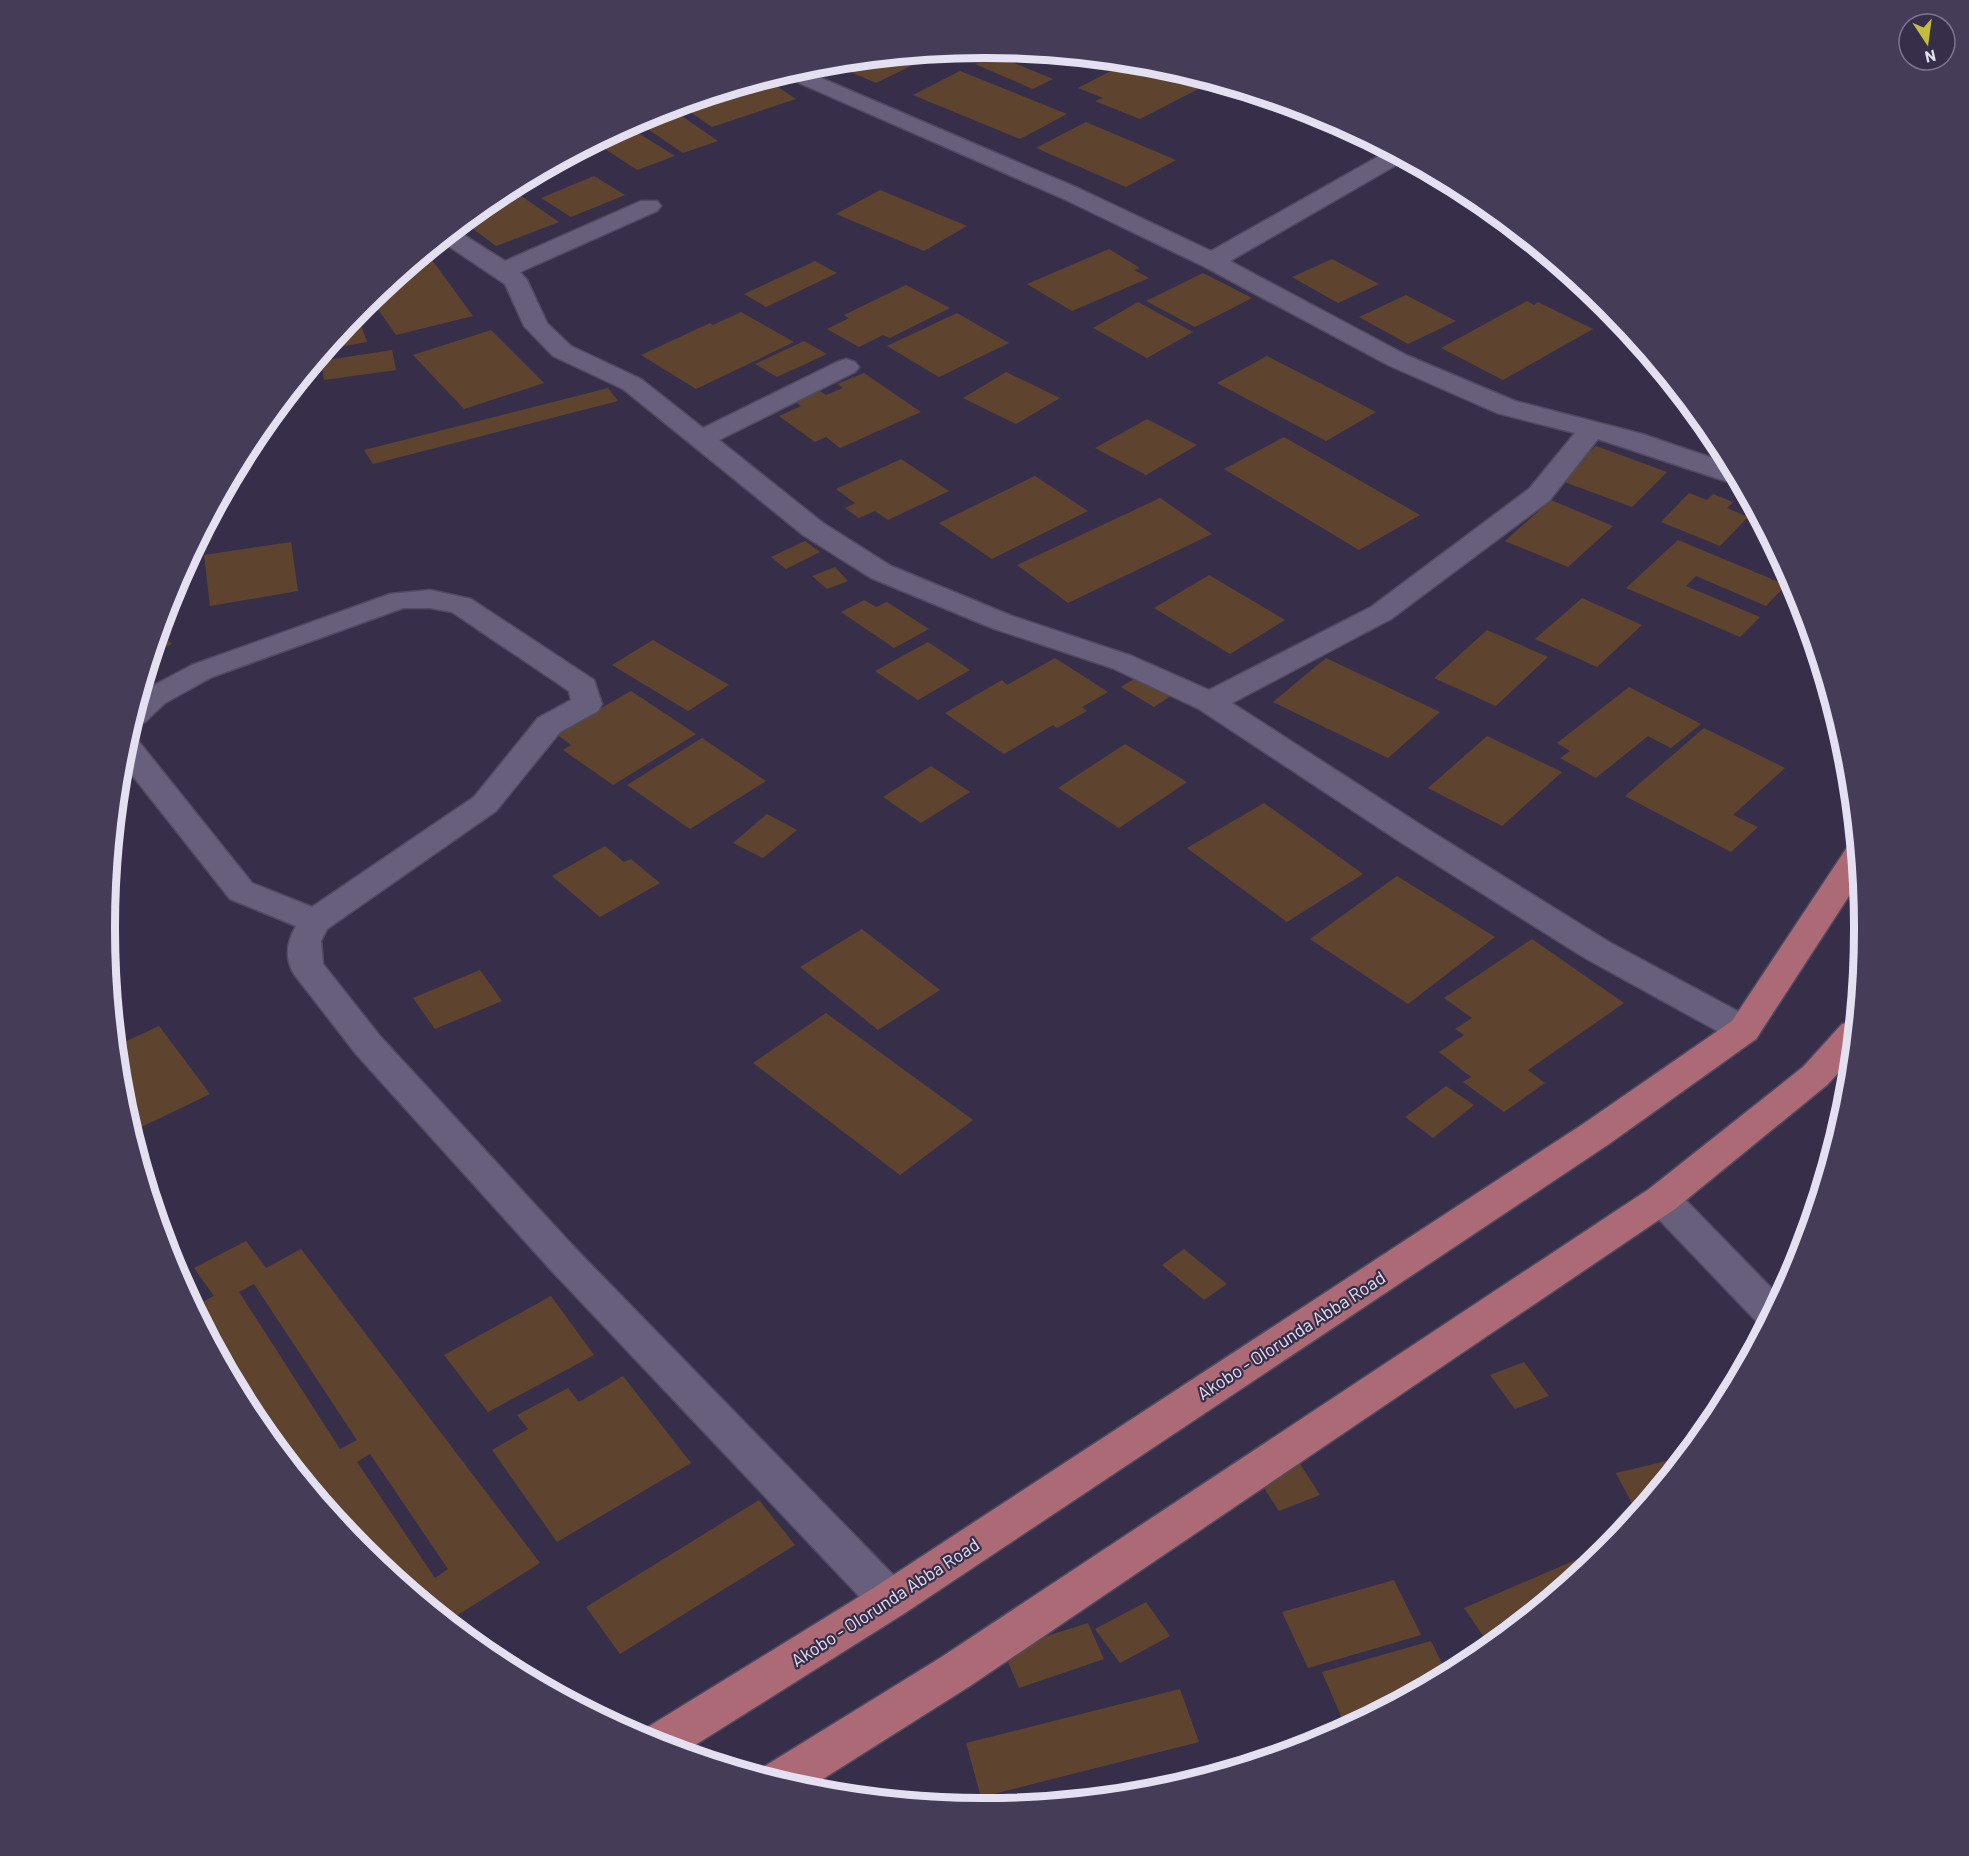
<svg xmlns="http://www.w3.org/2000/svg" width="1969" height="1856" font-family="Barlow,sans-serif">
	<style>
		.building { fill: #5e442f; fill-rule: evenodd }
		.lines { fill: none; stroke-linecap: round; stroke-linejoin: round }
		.minor-casing { stroke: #514b61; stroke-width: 3 }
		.major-casing { stroke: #514b61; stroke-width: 3 }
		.minor { fill: #685f7d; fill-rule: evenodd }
		.major { fill: #ab6a75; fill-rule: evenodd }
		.labels { text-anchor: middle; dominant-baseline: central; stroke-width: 4.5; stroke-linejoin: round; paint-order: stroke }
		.street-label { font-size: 18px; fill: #e4e0f1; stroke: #372f4a }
		.rim { fill: none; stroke: #e4e0f1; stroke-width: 8 }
	</style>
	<rect width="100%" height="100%" fill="#372f4a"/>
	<path class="building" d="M932 53 935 54 876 83 830 63Z
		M995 55 1053 79 1033 89 975 64Z
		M1128 62 1170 76 1174 74 1204 86 1140 119 1095 101 1103 98 1078 88Z
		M960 71 1067 114 1020 139 913 95Z
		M766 79 796 99 712 127 680 105Z
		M670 108 718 141 683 153 636 121Z
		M1086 122 1176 160 1126 187 1036 148Z
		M627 126 675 156 637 170 596 143Z
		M594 176 625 195 571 217 541 198Z
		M880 190 967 226 924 251 836 214Z
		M514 191 559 222 496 246 464 222 494 198Z
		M1109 249 1140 268 1134 270 1149 278 1072 311 1027 284Z
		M427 253 473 316 396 335 371 299Z
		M1332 259 1379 284 1338 303 1292 277Z
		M815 261 837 273 766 307 744 294Z
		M1203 273 1252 298 1195 327 1146 301Z
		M906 285 950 308 890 338 883 335 859 347 827 329 849 318 844 315Z
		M1406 295 1456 321 1408 344 1359 317Z
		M1527 301 1534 305 1538 302 1593 329 1503 380 1441 348Z
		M1138 302 1193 332 1147 358 1093 328Z
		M741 312 794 342 696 389 641 355 710 323 713 325Z
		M357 313 367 342 327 349Z
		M957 313 1009 343 939 377 887 346Z
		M491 330 544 383 464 409 413 355Z
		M804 341 827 354 777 377 755 364Z
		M392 350 396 370 324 380 321 361Z
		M1267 356 1376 412 1326 441 1217 383Z
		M1006 372 1060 398 1016 424 963 398Z
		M864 373 921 412 840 448 826 437 815 442 779 416 801 406 793 400 818 390 826 395 843 388 837 384Z
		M608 388 618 401 373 464 364 450Z
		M1147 419 1197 445 1146 475 1095 448Z
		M1284 437 1420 515 1359 550 1224 469Z
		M1596 446 1667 472 1632 507 1559 480Z
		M901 459 949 491 888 520 875 511 859 518 845 508 855 503 836 489Z
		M1035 476 1088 511 992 559 939 523Z
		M1689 493 1707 500 1713 494 1733 502 1727 508 1748 517 1720 546 1661 522Z
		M1160 498 1212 534 1068 603 1017 565Z
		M1551 500 1613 526 1568 567 1505 541Z
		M1678 540 1786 585 1766 606 1696 576 1686 586 1760 617 1740 637 1626 588Z
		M805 541 820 552 786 569 771 557Z
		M291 542 298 591 210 606 204 555Z
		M835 567 848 581 827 589 812 576Z
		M1209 575 1285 620 1230 654 1154 608Z
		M1582 598 1642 625 1597 667 1535 639Z
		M864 600 876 607 887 602 929 629 894 648 841 612Z
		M1487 630 1548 657 1496 706 1434 678Z
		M159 631 172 644 153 652 158 634Z
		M653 640 729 685 688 711 612 665Z
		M928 642 970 670 918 700 875 671Z
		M1055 658 1108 692 1082 707 1087 711 1057 728 1053 725 1004 754 945 713 1002 680 1007 685Z
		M1326 658 1440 712 1388 758 1273 702Z
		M1142 674 1175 693 1154 707 1121 687Z
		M1629 687 1701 724 1671 748 1648 736 1596 778 1560 758 1570 751 1557 743Z
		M631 691 696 734 613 785 563 750 571 745 556 734Z
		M1704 728 1785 768 1733 815 1758 827 1731 852 1625 796Z
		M1487 736 1562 772 1502 826 1428 788Z
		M702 738 766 781 690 829 627 785Z
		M1125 744 1187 782 1119 828 1058 788Z
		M931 766 970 792 921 823 883 797Z
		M1264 803 1363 874 1287 922 1187 848Z
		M767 814 797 830 763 858 733 843Z
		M605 846 624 862 631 859 660 883 600 917 552 876Z
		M1397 876 1495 937 1408 1004 1310 939Z
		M862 929 940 990 878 1030 800 967Z
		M1532 939 1624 1003 1528 1070 1545 1083 1504 1112 1463 1082 1471 1077 1439 1052 1464 1035 1455 1029 1472 1018 1444 998Z
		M480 970 502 1001 435 1029 413 998Z
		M826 1013 973 1120 900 1175 753 1063Z
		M159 1026 210 1094 131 1132 121 1099 116 1046Z
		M1446 1086 1474 1105 1433 1138 1405 1117Z
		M246 1241 266 1268 301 1249 540 1563 448 1621 362 1550 253 1417 194 1306 214 1296 194 1268ZM254 1284 357 1440 340 1449 239 1292ZM370 1454 448 1569 435 1578 357 1462Z
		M1184 1249 1227 1284 1204 1300 1162 1265Z
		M551 1296 594 1355 488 1412 444 1355Z
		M1524 1362 1549 1396 1515 1409 1490 1375Z
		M623 1376 691 1463 557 1542 492 1450 528 1429 517 1415 568 1388 579 1402Z
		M1295 1456 1320 1495 1279 1511 1254 1473Z
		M1683 1457 1637 1513 1616 1473Z
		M759 1500 795 1545 620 1654 586 1607Z
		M1580 1558 1587 1567 1490 1646 1464 1608Z
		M1394 1580 1421 1635 1308 1668 1282 1612Z
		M1146 1602 1170 1636 1120 1663 1095 1629Z
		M1088 1623 1104 1659 1019 1688 1003 1650Z
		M1431 1641 1447 1674 1346 1728 1322 1672Z
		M1180 1689 1199 1742 981 1797 966 1743Z"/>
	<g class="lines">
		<g class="minor-casing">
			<path id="minor" d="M807 72 1080 189 1211 251 1388 151 1405 160 1230 261 1406 355 1515 401 1642 434 1730 464 1739 482 1725 481 1598 439 1549 501 1391 619 1232 703 1424 827 1609 942 1756 1021 1761 1030 1756 1039 1744 1042 1732 1039 1585 958 1402 843 1199 709 1112 668 992 628 871 578 803 535 623 389 553 356 524 326 505 284 441 241 456 230 505 261 641 201H657L661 206 657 211 520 272 527 280 547 323 571 346 641 379 703 428 837 362 846 359 855 362 859 367 855 372 719 440 823 523 891 566 1012 616 1132 656 1209 690 1371 607 1529 489 1575 433 1497 413 1388 365 1203 266 1064 199 799 83 796 78 799 73Z
				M430 590 471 599 594 680 602 704 598 711 560 732 496 811 327 929 321 941 323 964 380 1036 575 1248 905 1587 911 1600 905 1613 890 1619 875 1613 549 1268 356 1054 294 974C284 958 287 942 296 926L230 899 121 761 128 736 136 738 252 883 312 907 474 797 538 718 571 700 569 691 452 612 430 608H403L212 677 165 703 145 722 131 724 141 692 192 665 390 594Z
				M1662 1185 1675 1189 1780 1297 1765 1326 1759 1324 1649 1209 1644 1199 1649 1189Z"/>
		</g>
		<g class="major-casing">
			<path id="major" d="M1856 846 1860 879 1756 1039 1609 1144 905 1613 684 1752 640 1737 643 1730 875 1587 1583 1124 1732 1021 1846 849Z
				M1855 1021 1852 1058 1827 1085 1675 1209 970 1686 807 1789 761 1775 765 1766 940 1658 1649 1189 1803 1067 1842 1024Z"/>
		</g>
		<use href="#minor" class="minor"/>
		<use href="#major" class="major"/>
	</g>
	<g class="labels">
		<g class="street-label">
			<text transform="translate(1291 1335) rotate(-33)">Akobo - Olorunda Abba Road</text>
			<text transform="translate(885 1602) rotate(-33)">Akobo - Olorunda Abba Road</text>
		</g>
	</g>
	<path d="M0 0H1969V1856H0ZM984 58H985A869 869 0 0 1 1854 927V929A869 869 0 0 1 985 1798H984A869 869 0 0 1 115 929V927A869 869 0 0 1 984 58Z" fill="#453d57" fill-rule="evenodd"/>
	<path class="rim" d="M984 58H985A869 869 0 0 1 1854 927V929A869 869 0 0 1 985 1798H984A869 869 0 0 1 115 929V927A869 869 0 0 1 984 58Z"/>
	<g transform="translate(1927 42) rotate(167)"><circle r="28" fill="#372f4a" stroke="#7c768d" stroke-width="1.5"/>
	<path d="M0-4.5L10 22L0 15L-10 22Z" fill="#c3bd3e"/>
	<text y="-9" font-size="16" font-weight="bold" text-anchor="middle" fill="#e4e0f1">N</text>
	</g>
</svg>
